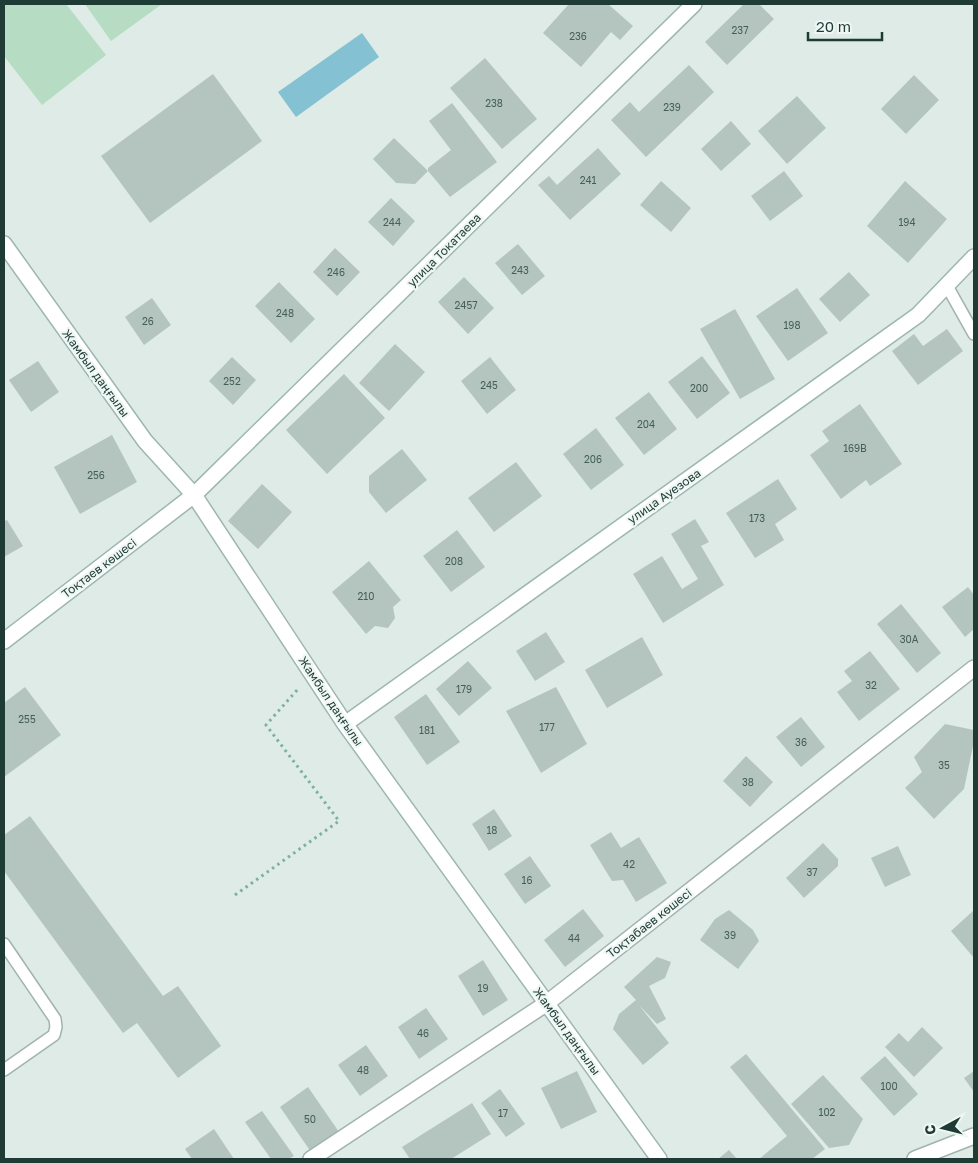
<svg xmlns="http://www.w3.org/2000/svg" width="978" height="1163" font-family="'Golos Text',sans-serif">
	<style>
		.green { fill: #b6ddc3 }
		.water { fill: #83c1d3 }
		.building { fill: #b4c5bf }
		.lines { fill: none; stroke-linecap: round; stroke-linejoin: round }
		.lane-casing { stroke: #a1b3ae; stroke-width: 14 }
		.street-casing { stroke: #a1b3ae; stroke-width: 18 }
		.secondary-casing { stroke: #9db7af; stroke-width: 18 }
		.path { stroke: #7db0a4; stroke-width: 3; stroke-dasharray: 2.5 4; stroke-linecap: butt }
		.lane { stroke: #fff; stroke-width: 11 }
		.street { stroke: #fff; stroke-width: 15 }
		.secondary { stroke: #fff; stroke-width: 15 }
		.labels { text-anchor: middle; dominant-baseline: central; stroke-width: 4.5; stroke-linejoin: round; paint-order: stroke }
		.number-label { font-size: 10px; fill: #445e58 }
		.street-label { font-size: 12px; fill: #1f3b36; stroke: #eff7f4 }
	</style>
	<rect width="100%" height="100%" fill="#deebe6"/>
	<path class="green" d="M4 4H66L106 55 42 105 4 56Z
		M85 4H162L111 41Z"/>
	<path class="water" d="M362 33 379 57 296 117 278 92Z"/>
	<path class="building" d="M569 4H608L633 26 620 40 611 32 581 67 543 33Z
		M744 4H759L774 19 727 65 705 42Z
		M485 58 537 119 502 149 450 88Z
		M689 65 714 92 646 157 611 120 630 102 639 112Z
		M213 74 262 141 150 223 101 156Z
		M914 75 939 100 906 134 881 109Z
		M797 96 826 128 787 164 758 131Z
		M452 103 497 162 450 197 428 171 415 184 396 183 373 159 394 138 428 171V168L451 150 429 121Z
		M731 121 751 144 721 171 701 149Z
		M598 148 621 174 570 220 538 185 549 176 557 185Z
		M784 171 803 196 770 221 751 196Z
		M661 181 691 208 671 232 640 205Z
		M905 181 947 219 908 263 867 226Z
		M391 198 415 221 393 246 368 222Z
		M518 244 545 276 522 295 495 263Z
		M335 248 360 272 337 296 313 272Z
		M849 272 870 295 840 322 819 299Z
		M464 277 494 308 468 334 438 302Z
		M279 282 315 319 291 343 255 306Z
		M797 288 828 333 788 361 756 316Z
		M152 298 171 325 144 345 125 317Z
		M735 309 775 379 740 399 700 329Z
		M947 329 963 351 918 385 892 351 914 334 923 346Z
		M395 344 425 372 389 411 359 383Z
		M702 356 730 393 697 419 668 382Z
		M232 357 256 380 233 405 209 381Z
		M490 357 516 390 487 414 461 381Z
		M38 361 59 392 31 412 9 380Z
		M344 374 385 418 327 474 286 430Z
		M649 392 677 429 644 455 615 418Z
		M860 404 902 464 870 486 866 480 841 499 810 455 829 441 822 431Z
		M596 428 624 465 591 490 563 454Z
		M112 435 137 482 80 514 54 467Z
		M402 449 427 480 386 513 369 492V476Z
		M516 462 542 496 494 532 468 498Z
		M778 479 797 509 775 524 784 540 755 558 726 513Z
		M262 484 292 512 258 549 228 521Z
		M695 519 709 542 701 546 724 585 663 623 633 574 662 556 682 589 698 579 671 534Z
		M7 520 23 546 4 557V521Z
		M457 530 485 567 451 592 423 556Z
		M369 561 401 600 393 607 395 618 388 628 375 626 366 634 332 592Z
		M968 587 974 595V629L965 637 942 607Z
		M901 604 941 653 917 673 877 624Z
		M546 632 565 662 535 681 516 651Z
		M642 637 663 675 607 708 585 670Z
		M870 651 900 689 859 721 837 692 852 681 844 671Z
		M468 661 492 688 459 716 436 689Z
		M25 687 61 735 4 777V703Z
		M556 687 587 744 541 773 506 711Z
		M426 694 460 742 427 765 394 717Z
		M801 717 825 747 801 767 776 737Z
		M945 724 974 730V741L964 789 934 819 905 788 922 772 914 757Z
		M746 756 773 782 750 807 723 781Z
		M494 809 512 836 489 851 472 824Z
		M30 816 163 996 178 986 221 1046 178 1078 137 1023 123 1033 4 871V835Z
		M611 832 621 848 639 837 667 883 636 902 623 880 612 881 590 845Z
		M823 843 838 859V866L804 898 786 878Z
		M898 846 911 875 885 887 871 858Z
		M530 856 551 886 525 904 504 874Z
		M583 909 604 936 565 967 544 940Z
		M729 910 753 930 759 941 738 969 700 940 715 919Z
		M974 910V958L951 931Z
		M657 957 671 962 665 978 649 986 666 1019 657 1024 639 1005 669 1043 643 1065 613 1029 619 1014 636 1000 624 987Z
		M483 960 508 1000 483 1016 458 976Z
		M426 1008 448 1039 419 1059 398 1027Z
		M922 1027 943 1048 914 1077 885 1047 899 1033 908 1042Z
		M366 1045 388 1076 360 1096 338 1065Z
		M746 1054 825 1149 812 1159H759L787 1136 730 1067Z
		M885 1056 918 1094 894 1116 860 1078Z
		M577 1071 597 1112 561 1129 541 1088Z
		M974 1071V1092L964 1078Z
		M823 1075 863 1119 849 1145 829 1148 791 1104Z
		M308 1087 339 1132 311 1152 280 1107Z
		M500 1089 525 1124 506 1137 481 1103Z
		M472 1103 491 1134 451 1159H410L402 1147Z
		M262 1111 294 1156 288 1159H271L245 1122Z
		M214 1129 234 1159H192L185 1149Z
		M729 1150 737 1159H718Z"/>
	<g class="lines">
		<g class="lane-casing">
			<path id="lane" d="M947 286 974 334
				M4 944 55 1019 56 1027 54 1035 4 1070"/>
		</g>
		<g class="street-casing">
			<path id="street" d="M311 1159 547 1003 974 668
				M915 1159 974 1136"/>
		</g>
		<g class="secondary-casing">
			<path id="secondary" d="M4 244 145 441 194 495 345 724 659 1159
				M4 641 194 495 694 4
				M345 724 918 315 974 257"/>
		</g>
		<path class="path" d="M235 895 339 821 266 725 298 689"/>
		<use href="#lane" class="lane"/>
		<use href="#street" class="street"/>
		<use href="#secondary" class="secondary"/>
	</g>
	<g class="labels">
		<g class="number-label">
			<text x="740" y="30">237</text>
			<text x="578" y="36">236</text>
			<text x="494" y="103">238</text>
			<text x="672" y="107">239</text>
			<text x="588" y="180">241</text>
			<text x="392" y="222">244</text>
			<text x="907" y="222">194</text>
			<text x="520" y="270">243</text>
			<text x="336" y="272">246</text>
			<text x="466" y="305">2457</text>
			<text x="285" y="313">248</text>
			<text x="148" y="321">26</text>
			<text x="792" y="325">198</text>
			<text x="232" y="381">252</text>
			<text x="489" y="385">245</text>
			<text x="699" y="388">200</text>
			<text x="646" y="424">204</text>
			<text x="855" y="448">169В</text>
			<text x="593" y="459">206</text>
			<text x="96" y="475">256</text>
			<text x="757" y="518">173</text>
			<text x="454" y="561">208</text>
			<text x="366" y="596">210</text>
			<text x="909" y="639">30А</text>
			<text x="871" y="685">32</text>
			<text x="464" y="689">179</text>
			<text x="27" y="719">255</text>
			<text x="547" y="727">177</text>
			<text x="427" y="730">181</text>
			<text x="801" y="742">36</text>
			<text x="944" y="765">35</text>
			<text x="748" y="782">38</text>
			<text x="492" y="830">18</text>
			<text x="629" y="864">42</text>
			<text x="812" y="872">37</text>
			<text x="527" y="880">16</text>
			<text x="730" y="935">39</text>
			<text x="574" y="938">44</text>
			<text x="483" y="988">19</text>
			<text x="423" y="1033">46</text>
			<text x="363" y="1070">48</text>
			<text x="889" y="1086">100</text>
			<text x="827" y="1112">102</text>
			<text x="503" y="1113">17</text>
			<text x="310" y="1119">50</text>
		</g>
		<g class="street-label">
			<text transform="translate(444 250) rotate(-45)">улица Токатаева</text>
			<text transform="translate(96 373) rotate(54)">Жамбыл даңғылы</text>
			<text transform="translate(664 496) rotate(-35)">улица Ауезова</text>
			<text transform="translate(99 568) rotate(-37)">Тоқтаев көшесі</text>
			<text transform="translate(331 701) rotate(56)">Жамбыл даңғылы</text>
			<text transform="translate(649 923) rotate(-38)">Тоқтабаев көшесі</text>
			<text transform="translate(567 1031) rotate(54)">Жамбыл даңғылы</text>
		</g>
	</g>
	<rect width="978" height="1163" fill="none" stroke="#1f3b36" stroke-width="10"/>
	<g transform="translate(943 1128) rotate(263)" stroke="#eff7f4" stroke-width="4" paint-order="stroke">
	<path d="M0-4L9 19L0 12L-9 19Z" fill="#1f3b36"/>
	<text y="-8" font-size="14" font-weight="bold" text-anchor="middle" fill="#1f3b36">С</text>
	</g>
	<path d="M808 32v8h74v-8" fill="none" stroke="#1f3b36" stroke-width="2.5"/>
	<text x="816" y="32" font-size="15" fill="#1f3b36" stroke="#eff7f4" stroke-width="4" paint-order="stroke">20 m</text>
</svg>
